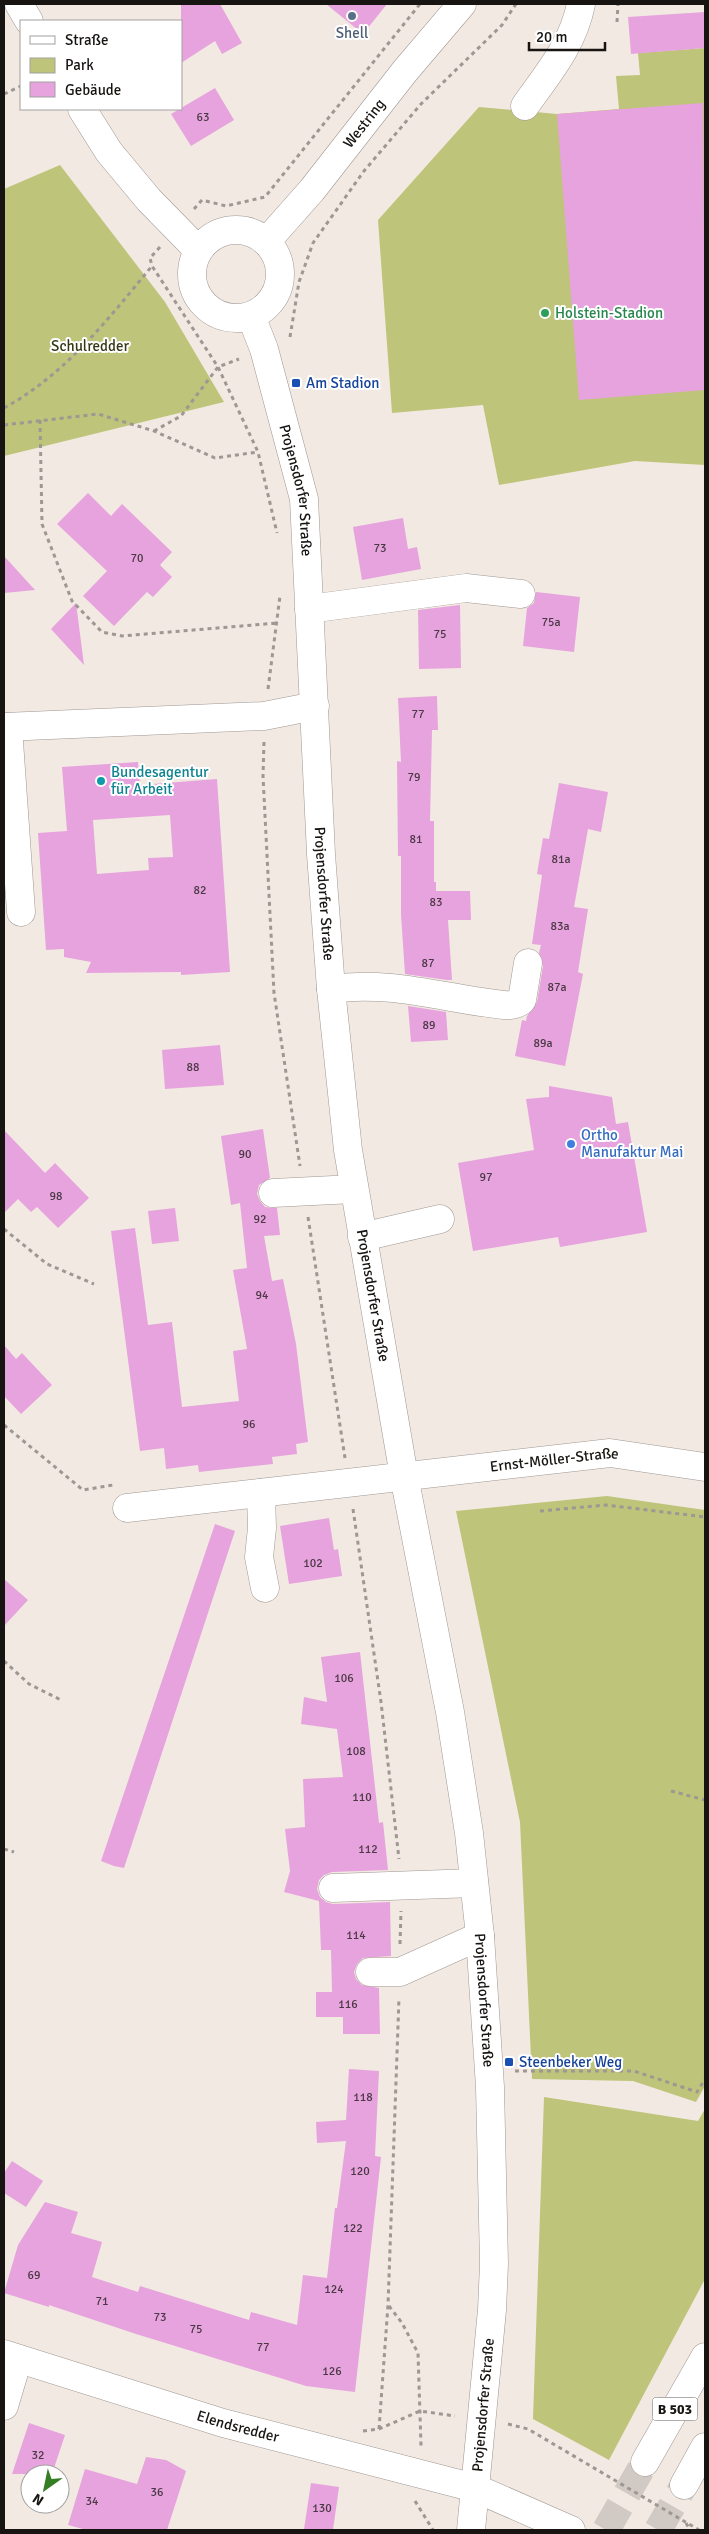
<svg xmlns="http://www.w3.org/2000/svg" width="709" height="2534" font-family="Signika,sans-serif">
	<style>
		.green { fill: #bec479 }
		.building { fill: #e6a3dd; fill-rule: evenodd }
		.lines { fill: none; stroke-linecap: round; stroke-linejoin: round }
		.highway-tunnel { stroke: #d1c9c3; stroke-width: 28; stroke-dasharray: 28 14; stroke-linecap: butt }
		.minor-casing { stroke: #a09792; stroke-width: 29 }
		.major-casing { stroke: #a09792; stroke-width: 29 }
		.highway-casing { stroke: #a09792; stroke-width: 29 }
		.path { stroke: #9e9792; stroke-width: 3; stroke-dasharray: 4 4; stroke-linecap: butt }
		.minor { stroke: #fff; stroke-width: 28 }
		.major { stroke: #fff; stroke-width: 28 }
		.highway { stroke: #fff; stroke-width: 28 }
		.service-dot { fill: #5c6f8a; stroke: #fff; stroke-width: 2 }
		.leisure-dot { fill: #2e9e5b; stroke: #fff; stroke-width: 2 }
		.transit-dot { fill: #1a4fb4; stroke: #fff; stroke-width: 2 }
		.culture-dot { fill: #0f9aa8; stroke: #fff; stroke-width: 2 }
		.shop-dot { fill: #3f7fe0; stroke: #fff; stroke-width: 2 }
		.labels { text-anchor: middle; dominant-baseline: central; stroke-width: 4; stroke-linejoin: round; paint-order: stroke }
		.number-label { font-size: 12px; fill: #4b3845 }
		.shield { fill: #fff; stroke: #5d5a59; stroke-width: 1 }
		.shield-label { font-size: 14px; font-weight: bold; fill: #171412 }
		.service-label { font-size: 15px; fill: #4e5e75; stroke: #fff }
		.street-label { font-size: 15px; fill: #171412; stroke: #fff }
		.leisure-label { font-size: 15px; fill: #27864d; stroke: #fff; text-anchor: start }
		.park-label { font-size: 15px; fill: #353713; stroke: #fff }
		.transit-label { font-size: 15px; fill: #164399; stroke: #fff; text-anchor: start }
		.culture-label { font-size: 15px; fill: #0d838f; stroke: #fff; text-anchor: start }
		.shop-label { font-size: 15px; fill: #366cbe; stroke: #fff; text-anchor: start }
	</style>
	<rect width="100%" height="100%" fill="#f2e9e2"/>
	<path class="green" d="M705 48V465L635 461 499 485 483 405 392 413 378 220 479 107 557 114 619 109 616 76 640 75 638 53Z
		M60 165 165 302 224 402 4 456V189Z
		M607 1496 705 1510V2086L696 2102 633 2081 532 2079 520 1822 456 1511Z
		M544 2097 698 2121 705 2109V2279L609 2460 533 2419Z"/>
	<path class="building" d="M181 4H220L242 43 222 54 215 41 181 63Z
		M326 4H387L363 34Z
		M705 12V48L631 54 628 17Z
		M215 88 234 120 191 146 171 114Z
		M703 103 705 390 579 400 557 114Z
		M88 493 111 516 122 504 172 552 160 565 172 577 153 597 147 592 114 626 83 596 107 571 57 524Z
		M403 518 408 549 417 547 421 569 362 580 353 527Z
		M4 556 35 590 4 593Z
		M536 592 580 597 574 652 523 646 527 608 534 603Z
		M76 603 84 665 51 629Z
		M460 605 461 668 419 669 418 610Z
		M437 696 438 730H432L430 821H434V882H436V891H470L471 920H448L452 980H447L405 974 401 915V856H398L397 761 401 762 398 698Z
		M138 762 140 785 217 779 230 972 181 975V972L86 973 91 962 64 957V949L46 950 38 833 67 831 62 767ZM170 815 173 857 148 858 149 870 97 874 93 820Z
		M559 783 608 792 601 832 588 829 574 907 588 909 578 972 583 974 565 1066 515 1056 522 1020 526 1021 527 1016 537 1002 543 966 539 953 541 945 532 944 542 875 537 874 543 838 549 839Z
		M408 1006 446 1012 448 1040 411 1042Z
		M220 1045 224 1085 165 1089 162 1050Z
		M549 1086 612 1097 616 1124 628 1122 647 1232 560 1247 558 1237 473 1251 458 1163 534 1150 526 1099 549 1097Z
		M263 1129 270 1178 259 1185 257 1194 260 1201 265 1207 277 1208 280 1235 264 1236 272 1281 283 1279 296 1344 308 1442 296 1444 297 1454 272 1457 273 1464 199 1472 198 1465 166 1469 164 1448 140 1451 111 1231 135 1228 148 1325 172 1322 182 1407 239 1401 233 1351 247 1349 233 1270 247 1268 240 1203 231 1205 221 1136Z
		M4 1130 45 1173 55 1163 89 1198 58 1228 37 1207 31 1212 18 1199 4 1213Z
		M175 1208 179 1241 152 1244 148 1211Z
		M4 1345 16 1359 22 1353 52 1385 21 1414 4 1396Z
		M329 1518 334 1550 338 1549 342 1576 289 1584 280 1526Z
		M215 1524 235 1531 124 1868 114 1866 101 1861Z
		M4 1579 28 1600 4 1626Z
		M360 1652 379 1823 383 1822 388 1870 332 1872 324 1875 319 1880 317 1889 320 1897 326 1902 333 1904 390 1902 391 1956 363 1958 357 1964 354 1972 356 1979 362 1985 379 1988 380 2034H343V2017H316V1992H332L331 1950H321L319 1901 284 1892 290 1871 285 1829 305 1827 303 1779 343 1777 337 1729 301 1724 304 1697 327 1702 321 1657Z
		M349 2069 379 2071 375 2156 381 2157 355 2392 306 2386 136 2334 49 2305V2307L4 2293 18 2245 45 2202 78 2212 71 2233 102 2242 92 2277 138 2292 140 2286 249 2320 251 2312 297 2325 303 2275 327 2278 335 2208H337L346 2141 317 2143 316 2122 346 2120Z
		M12 2161 43 2181 26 2207 4 2193V2173Z
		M29 2423 65 2435 52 2474H12Z
		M146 2457 166 2460 186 2471 167 2530H87L68 2525 85 2469 137 2484Z
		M311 2483 339 2487 333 2530 304 2529Z"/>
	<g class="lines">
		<path class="highway-tunnel" d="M606 2530 645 2462
			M658 2530 684 2485"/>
		<g class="minor-casing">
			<g id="minor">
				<path d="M19 4 29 21"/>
				<path d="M525 106C548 73 573 45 581 4"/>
				<path d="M82 109 109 152 149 200 198 250"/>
				<circle cx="236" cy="274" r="44"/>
				<path id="s1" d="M266 242 312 190 405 71 462 4"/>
				<path id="s2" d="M251 316 264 349 304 499 321 854 331 989 348 1150 404 1476 450 1712 469 1833 480 1936 490 2087 494 2264 492 2310 475 2488"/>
				<path d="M309 609 466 588 521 594"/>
				<path d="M4 727 264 716 315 706"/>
				<path d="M8 727 21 912"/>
				<path d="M331 989C390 980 446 999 504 1005 511 1006 518 1004 522 1000L528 963"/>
				<path d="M273 1193 354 1189"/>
				<path d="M362 1237 440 1219"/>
				<path d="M261 1493 262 1528 259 1557 265 1588"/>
				<path id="s3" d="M127 1508 610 1453 705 1467"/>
				<path d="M333 1888 474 1883"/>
				<path d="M370 1972H400L480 1936"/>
				<path d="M4 2406 18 2359"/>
			</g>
		</g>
		<g class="major-casing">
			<g id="major">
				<path id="s4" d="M4 2354 223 2423 475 2488 571 2530"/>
				<path d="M471 2530 475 2488"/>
			</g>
		</g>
		<g class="highway-casing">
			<path id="highway" d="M645 2462 705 2357
				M684 2485 705 2447"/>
		</g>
		<path class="path" d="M617 22 618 4
			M4 94 21 86
			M194 209 202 200 226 206 265 197 420 4
			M160 247 150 258 152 266 218 367 258 452 277 533
			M290 337 299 282 313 243 364 171 421 104 502 25 516 4
			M4 408C65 375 109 318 152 266
			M40 420 42 524 72 601 102 632 122 636 277 623
			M4 425 98 414 154 431 215 458 258 452
			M154 431 181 416 218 367 239 359
			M268 689 280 596
			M264 742 263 776 274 993 300 1166
			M308 1217 345 1458
			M4 1229 47 1264 94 1284
			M4 1425 83 1490 113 1485
			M353 1509 381 1702 399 1859
			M540 1511 606 1505 705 1517
			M4 1661 29 1684 61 1700
			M671 1791 705 1800
			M4 1849 14 1852
			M400 1944 401 1911
			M515 2071H634L697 2092 705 2079
			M389 2306 402 2323 418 2353 421 2446
			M508 2424 528 2429 699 2530
			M379 2429 388 2305 399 1998
			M363 2431 379 2429 420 2411 455 2416
			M415 2501 433 2530
			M686 2523 690 2530"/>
		<use href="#minor" class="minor"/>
		<use href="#major" class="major"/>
		<use href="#highway" class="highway"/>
	</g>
	<circle class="service-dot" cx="352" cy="16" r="5"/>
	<circle class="leisure-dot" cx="545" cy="313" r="5"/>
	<g class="transit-dot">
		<rect x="291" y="378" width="10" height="10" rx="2.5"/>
		<rect x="504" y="2057" width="10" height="10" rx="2.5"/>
	</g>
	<circle class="culture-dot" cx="101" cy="781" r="5"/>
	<circle class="shop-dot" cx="571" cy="1144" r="5"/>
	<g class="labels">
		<g class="number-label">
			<text x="203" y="117">63</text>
			<text x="380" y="548">73</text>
			<text x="137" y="558">70</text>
			<text x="551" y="622">75a</text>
			<text x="440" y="634">75</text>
			<text x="418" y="714">77</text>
			<text x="414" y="777">79</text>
			<text x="416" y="839">81</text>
			<text x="561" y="859">81a</text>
			<text x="200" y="890">82</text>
			<text x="436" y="902">83</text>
			<text x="560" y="926">83a</text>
			<text x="428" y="963">87</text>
			<text x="557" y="987">87a</text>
			<text x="429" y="1025">89</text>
			<text x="543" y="1043">89a</text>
			<text x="193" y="1067">88</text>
			<text x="245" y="1154">90</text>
			<text x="486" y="1177">97</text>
			<text x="56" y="1196">98</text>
			<text x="260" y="1219">92</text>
			<text x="262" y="1295">94</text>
			<text x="249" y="1424">96</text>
			<text x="313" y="1563">102</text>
			<text x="344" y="1678">106</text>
			<text x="356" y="1751">108</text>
			<text x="362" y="1797">110</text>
			<text x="368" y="1849">112</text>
			<text x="356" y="1935">114</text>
			<text x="348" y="2004">116</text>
			<text x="363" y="2097">118</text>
			<text x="360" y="2171">120</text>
			<text x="353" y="2228">122</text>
			<text x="34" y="2275">69</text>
			<text x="334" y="2289">124</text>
			<text x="102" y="2301">71</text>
			<text x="160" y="2317">73</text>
			<text x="196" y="2329">75</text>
			<text x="263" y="2347">77</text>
			<text x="332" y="2371">126</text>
			<text x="38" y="2455">32</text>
			<text x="157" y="2492">36</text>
			<text x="92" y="2501">34</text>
			<text x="322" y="2508">130</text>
		</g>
		<rect class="shield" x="652.5" y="2397.5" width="45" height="23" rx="4"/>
		<g class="shield-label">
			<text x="675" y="2409">B 503</text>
		</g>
		<g class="service-label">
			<text x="352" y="33">Shell</text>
		</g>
		<g class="street-label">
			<text stroke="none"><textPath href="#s1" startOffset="154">Westring</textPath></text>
			<text stroke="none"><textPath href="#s2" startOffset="181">Projensdorfer Straße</textPath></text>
			<text stroke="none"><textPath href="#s2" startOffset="586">Projensdorfer Straße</textPath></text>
			<text stroke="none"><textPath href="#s2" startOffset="991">Projensdorfer Straße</textPath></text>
			<text stroke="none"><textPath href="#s3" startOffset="430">Ernst-Möller-Straße</textPath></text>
			<text stroke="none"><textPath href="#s2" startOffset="1705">Projensdorfer Straße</textPath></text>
			<text transform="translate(483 2405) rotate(-85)">Projensdorfer Straße</text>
			<text stroke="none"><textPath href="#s4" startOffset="245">Elendsredder</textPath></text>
		</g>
		<g class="leisure-label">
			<text x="555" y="313">Holstein-Stadion</text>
		</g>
		<g class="park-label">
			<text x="90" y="346">Schulredder</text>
		</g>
		<g class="transit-label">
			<text x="306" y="383">Am Stadion</text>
			<text x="519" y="2062">Steenbeker Weg</text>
		</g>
		<g class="culture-label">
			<text x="111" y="772">Bundesagentur<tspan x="111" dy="17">für Arbeit</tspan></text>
		</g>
		<g class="shop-label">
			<text x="581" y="1135">Ortho<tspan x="581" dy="17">Manufaktur Mai</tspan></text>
		</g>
	</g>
	<rect width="709" height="2534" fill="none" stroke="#171412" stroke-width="10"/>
	<rect x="20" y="20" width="162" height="90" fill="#ffffff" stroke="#a2a1a0"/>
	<rect x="30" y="36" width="25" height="8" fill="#ffffff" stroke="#a2a1a0"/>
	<text x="65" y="45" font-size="15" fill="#171412">Straße</text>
	<rect x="30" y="58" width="25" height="15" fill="#bec479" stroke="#a2a1a0"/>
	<text x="65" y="70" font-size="15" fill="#171412">Park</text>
	<rect x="30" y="82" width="25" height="15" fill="#e6a3dd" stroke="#a2a1a0"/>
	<text x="65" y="95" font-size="15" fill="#171412">Gebäude</text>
	<g transform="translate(45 2489) rotate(213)"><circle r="24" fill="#ffffff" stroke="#a2a1a0"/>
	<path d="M0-4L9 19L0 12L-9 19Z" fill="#367e23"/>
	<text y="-8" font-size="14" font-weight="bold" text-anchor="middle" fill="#171412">N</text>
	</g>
	<path d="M529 42v8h76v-8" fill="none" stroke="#171412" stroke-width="2.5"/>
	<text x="536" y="42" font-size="15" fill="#171412" stroke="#ffffff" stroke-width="4" paint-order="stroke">20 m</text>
</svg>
